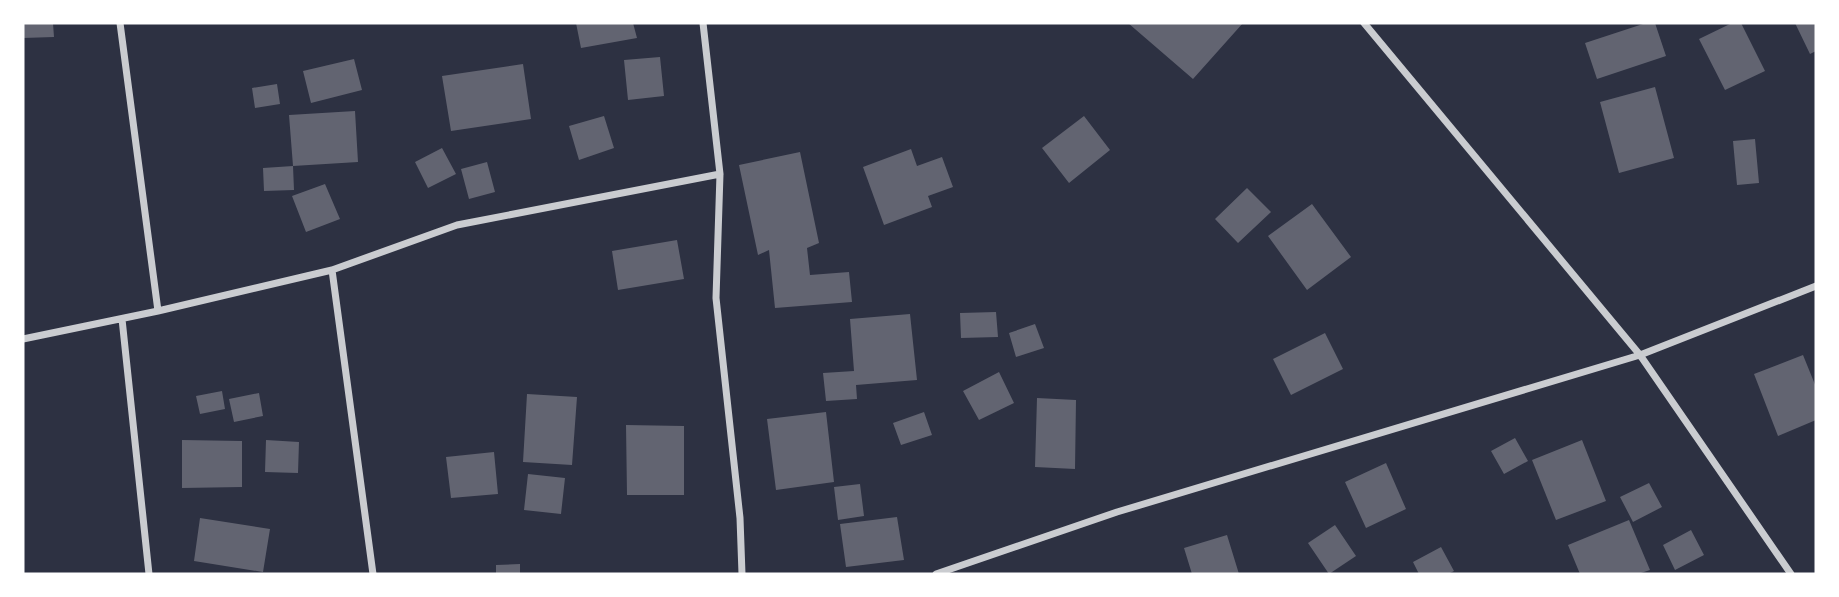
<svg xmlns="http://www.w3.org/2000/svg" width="1839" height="597" font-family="Georgia,serif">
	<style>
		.building { fill: #626471 }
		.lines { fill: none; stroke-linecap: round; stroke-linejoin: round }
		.minor { stroke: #caccd0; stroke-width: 7 }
	</style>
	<rect width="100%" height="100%" fill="#2d3142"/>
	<path class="building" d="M23 23H53L54 37 23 38Z
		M576 23H633L637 38 581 48Z
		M1128 23H1243L1193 79Z
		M1646 23H1655L1666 56 1597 79 1585 43Z
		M1732 23H1741L1765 71 1725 90 1699 39Z
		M1795 23H1816V51L1810 54Z
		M660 57 664 96 628 100 624 60Z
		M354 59 362 90 311 103 303 71Z
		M523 64 531 119 451 131 442 76Z
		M277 84 280 104 255 108 252 88Z
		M1655 87 1674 158 1619 173 1600 102Z
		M355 111 358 162 293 166 289 115Z
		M604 116 614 148 579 160 569 126Z
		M1084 116 1110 150 1069 183 1042 148Z
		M1755 139 1759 183 1737 185 1733 141Z
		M442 148 456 174 428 188 415 162Z
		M911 149 917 166 942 157 953 187 928 196 932 207 884 225 863 167Z
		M800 152 819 243 807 248 810 275 849 272 852 302 775 308 769 250 758 255 739 165Z
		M487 162 495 192 469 199 461 169Z
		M293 166 294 190 264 191 263 168Z
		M325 184 340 219 306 232 292 196Z
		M1247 188 1271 212 1238 243 1215 219Z
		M1312 204 1351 257 1307 290 1268 236Z
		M677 240 684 279 618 290 612 251Z
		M996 312 998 337 961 338 960 313Z
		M910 314 917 380 856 385 857 399 826 401 823 373 854 371 850 319Z
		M1035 324 1044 348 1016 357 1009 333Z
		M1325 333 1343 369 1291 395 1273 359Z
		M1803 355 1816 387V420L1778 436 1754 374Z
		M999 372 1014 403 979 420 963 391Z
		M222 391 225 409 200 414 196 396Z
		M259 393 263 416 234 422 229 399Z
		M527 394 577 397 572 465 523 462Z
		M1037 398 1076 400 1075 469 1035 467Z
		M826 412 834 482 776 490 767 419Z
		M924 412 932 435 901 445 893 423Z
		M626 425 684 426V495H627Z
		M1515 438 1528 461 1504 474 1491 451Z
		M182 440 242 441V487L182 488Z
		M266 440 299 442 298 473 265 472Z
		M1582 440 1606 501 1556 520 1532 460Z
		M494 452 498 494 451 498 446 457Z
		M1386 463 1406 509 1366 528 1345 482Z
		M528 474 565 478 561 514 524 510Z
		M1649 483 1662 507 1633 522 1620 497Z
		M860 484 864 516 838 520 834 487Z
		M897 517 904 560 846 567 840 524Z
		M200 518 270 529 263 572 194 561Z
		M1629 520 1650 570 1638 574H1580L1568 545Z
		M1335 525 1356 556 1329 574 1308 543Z
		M1691 530 1704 555 1675 570 1663 545Z
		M1227 535 1239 574H1192L1184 548Z
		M1441 547 1454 571 1448 574H1419L1413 562Z
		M520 564V574H496V565Z"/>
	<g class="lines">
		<path class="minor" d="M120 23 158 311
			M703 23 720 174 716 298 740 518 742 574
			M1364 23 1640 355 1791 574
			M332 270 373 574
			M122 319 149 574
			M23 339 158 311 332 270 457 225 720 174
			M936 574 1117 512 1640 355 1816 286"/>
	</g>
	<rect width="1839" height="597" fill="none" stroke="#ffffff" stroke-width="49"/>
</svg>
